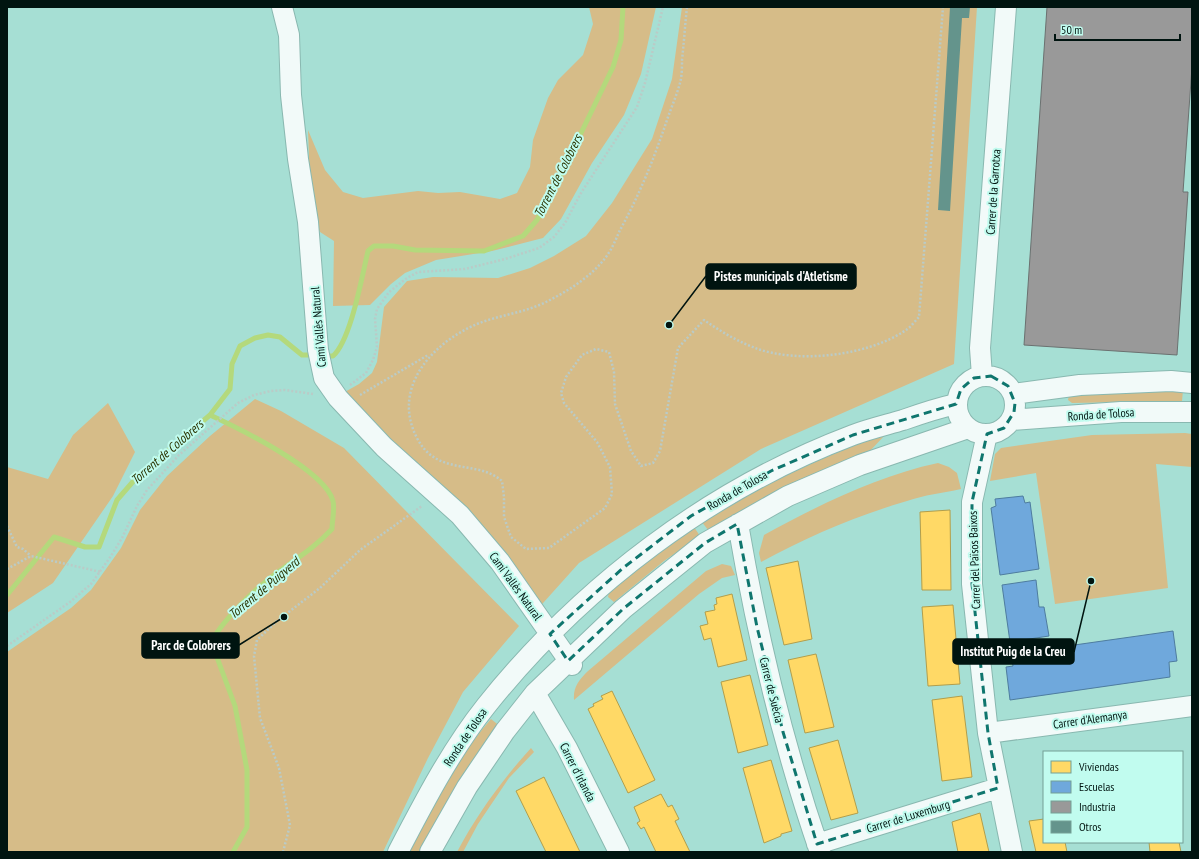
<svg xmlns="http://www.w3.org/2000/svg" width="1199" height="859" font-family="'PT Sans Narrow',sans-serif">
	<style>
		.green { fill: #d6bc88 }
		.homes { fill: #ffd966; stroke: #b29e4c }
		.schools { fill: #6fa8dc; stroke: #4e7c9f }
		.industry { fill: #999; stroke: #6b7170 }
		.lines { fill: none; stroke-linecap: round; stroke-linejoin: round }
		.stream { stroke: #b4d97c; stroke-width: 5 }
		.building { fill: #64948c }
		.street-casing { stroke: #89b8b0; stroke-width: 22 }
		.path { stroke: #bacbc7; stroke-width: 2.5; stroke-dasharray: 2 2; stroke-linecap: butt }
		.street { stroke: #f2faf9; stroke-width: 20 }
		.marked { fill: none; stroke: #0f766e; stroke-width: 3; stroke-dasharray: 8 5; stroke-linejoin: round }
		.labels { text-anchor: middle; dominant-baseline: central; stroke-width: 4; stroke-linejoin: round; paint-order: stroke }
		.street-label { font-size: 12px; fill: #001410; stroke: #c1fcef }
		.water-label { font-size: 13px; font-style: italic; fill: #2a3300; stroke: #c1fcef }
		.leader { fill: none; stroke: #001410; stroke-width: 1.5 }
		.callout-dot { fill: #001410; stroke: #c1fcef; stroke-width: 1.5 }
		.callout { fill: #001410; stroke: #001410; stroke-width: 1.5 }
		.callout-label { font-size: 13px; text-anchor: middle; font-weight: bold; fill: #fff }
	</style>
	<rect width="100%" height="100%" fill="#a6dfd4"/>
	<path class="green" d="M589 7H656L641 74 624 115 592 163 561 219 543 238 492 251 436 260 405 273 391 284 370 305 333 306 334 241 320 232 311 212 308 130 325 170 343 192 363 198 418 191 438 193 460 192 500 199 517 193 530 167 533 140 548 98 558 80 583 55 593 24Z
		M682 7H977L954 364 761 449 579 563 535 612 343 393 359 384 372 373 377 362 384 307 407 281 433 277 498 278 530 268 554 256 586 236 612 203 652 139 672 79Z
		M1183 390 1182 401 1072 403 1068 400 1069 395Z
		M255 399 281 411 344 448 519 626 463 692 428 758 383 852H7V652L71 608 91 590 121 548 140 510 167 476 210 436Z
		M108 403 135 452 113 496 53 583 7 613V467L48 479 73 435Z
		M1185 433 1192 434V467L1156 464 1168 588 1055 604 1036 473 990 481 995 454 1001 448 1092 435Z
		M886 434 868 453 709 531 701 521C760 487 821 456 886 434Z
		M938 463 949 467 957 473 961 489C943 493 924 495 907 501 856 516 807 537 761 562L759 553 764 535C819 505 877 476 938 463Z
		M694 527 700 536 664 561 614 602 608 597 609 592 615 586Z
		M722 564 731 566 735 575 722 578 699 594 574 700C573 687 579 680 588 671L706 571Z
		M491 719 501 727 423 852H407C433 806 456 759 491 719Z
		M531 748 534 752 509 778 478 824 463 852H457C477 814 502 780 531 748Z"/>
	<path class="homes" d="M950 510 951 590H922L920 512Z
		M798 561 812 639 784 645 766 568Z
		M732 594 747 660 718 667 711 638 704 640 700 626 708 624 705 612 715 610 714 605 717 604 716 598Z
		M953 605 960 684 928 686 922 607Z
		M816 654 834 727 805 733 788 660Z
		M750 675 768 745 738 753 721 682Z
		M612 691 655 780 628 793 588 709 594 706 593 704 603 699 601 696Z
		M962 696 972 777 942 781 932 700Z
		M838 740 858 813 831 820 809 748Z
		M771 760 792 831 781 834V836L764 843 743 768Z
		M544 777 580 852H546L516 791Z
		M661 794 668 807 672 805 679 819 675 821 690 852H656L644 827 641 829 637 823 640 821 634 807Z
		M980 813 989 852H958L952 822Z
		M1044 819V842H1065L1067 852H1036L1029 821Z
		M1149 842H1179L1181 852H1150Z"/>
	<path class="schools" d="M1023 496 1025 503 1030 502 1039 569 1000 575 991 508 996 506 995 499Z
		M1036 580 1039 607H1044L1049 636 1010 642 1002 585Z
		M1173 631 1177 661 1169 662 1170 677 1010 700 1006 667 1013 666 1011 654Z"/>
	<path class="industry" d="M1047 7H1192V67L1183 192H1188L1177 355 1024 345Z"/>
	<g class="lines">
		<path class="stream" d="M324 356H333C351 340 362 276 368 251L374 246H393L415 250 484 251 523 236 537 220 551 195 613 67 621 40 623 7
			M210 415C238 428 325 470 333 501 335 509 332 521 332 529 315 547 302 555 282 569 256 588 231 612 213 638L215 652 235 706 247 770V827L233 852
			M7 595 54 537 85 547H99L117 500 137 477 210 415 230 389 232 364 240 346 255 338 268 335 280 337 302 355H312"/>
	</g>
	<path class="building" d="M950 7H970L969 18H962L950 211 938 210Z"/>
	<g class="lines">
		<g class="street-casing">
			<path id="street" d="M282 7 289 35 291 95 298 159 308 222 318 350 324 378 338 398 384 447 460 515 500 562 572 665
				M957 405a29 29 0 1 1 58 0a29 29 0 1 1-58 0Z
				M982 376 980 348 1006 7
				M1013 394 1080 385 1171 381 1192 383
				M1011 420 1121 412H1192
				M987 434 972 502V584L988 733 1012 852
				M738 524C757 635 783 745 820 852
				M535 693 567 748 619 852
				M988 733 1192 706
				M817 844 998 788
				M398 852C424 802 451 750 486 706 582 586 710 489 853 435 869 429 886 425 903 420 920 414 938 408 956 404
				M430 852 467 787 505 731 535 693 623 609 705 543 788 496 860 465 968 428"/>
		</g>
		<path class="path" d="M687 7C685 25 684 42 682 60 682 67 682 76 680 83 677 94 672 106 668 117 655 156 640 194 620 230 616 239 612 249 606 257 591 277 568 291 546 302 524 313 499 315 477 324 432 343 391 388 417 438 437 477 477 459 502 481L504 497V517L511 537 526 549 549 548 605 508 612 494 610 467 597 442 564 403 561 393 566 377 582 355 596 349 609 352 614 372 615 404 631 451 641 466 653 463 660 451 678 348 704 320C720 331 737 341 755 348 798 364 868 356 906 330 911 327 915 321 919 317L943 7
			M350 385 366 373 373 360 377 347 375 319 377 309 389 292 407 278 418 272 465 269 505 259 539 248 554 237 565 223 581 193 637 107 645 83 663 7
			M360 395 428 355
			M7 526 17 547 23 549 31 556
			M7 569 31 556 101 572
			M7 646 70 602 91 584 111 556 122 538 137 506 147 490 179 455 238 403 254 395 271 391 285 390 313 394
			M283 852 290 825 279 768 260 718 254 656 257 640 277 621 320 588 360 550 422 506"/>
		<use href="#street" class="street"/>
	</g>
	<path class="marked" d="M991 376 1008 386 1015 403 1014 412 1004 428 987 434 972 502V584L988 733 998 788 817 844 783 732 757 627 737 524 705 543 623 609 568 661 550 634 623 568 691 516 771 471 853 435 956 404 961 389 974 378Z"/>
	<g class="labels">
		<g class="street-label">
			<text transform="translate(993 192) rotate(-86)">Carrer de la Garrotxa</text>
			<text transform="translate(318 327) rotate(-95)">Camí Vallès Natural</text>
			<text transform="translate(1101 414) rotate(-4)">Ronda de Tolosa</text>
			<text transform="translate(737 490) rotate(-30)">Ronda de Tolosa</text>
			<text transform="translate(974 560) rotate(-92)">Carrer del Països Baixos</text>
			<text transform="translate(516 586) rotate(54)">Camí Vallès Natural</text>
			<text transform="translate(772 690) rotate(76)">Carrer de Suècia</text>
			<text transform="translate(1090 719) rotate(-8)">Carrer d'Alemanya</text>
			<text transform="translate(465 737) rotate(-56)">Ronda de Tolosa</text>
			<text transform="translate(578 772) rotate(63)">Carrer d'Irlanda</text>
			<text transform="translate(908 816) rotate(-17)">Carrer de Luxemburg</text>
		</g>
		<g class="water-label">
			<text transform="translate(558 176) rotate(-63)">Torrent de Colobrers</text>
			<text transform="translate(167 452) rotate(-41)">Torrent de Colobrers</text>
			<text transform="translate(264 588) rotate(-40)">Torrent de Puigverd</text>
		</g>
	</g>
	<path class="leader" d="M669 325L706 276M284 617L239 645M1091 581L1074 652"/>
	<g class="callout-dot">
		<circle cx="669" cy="325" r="4"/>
		<circle cx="284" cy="617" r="4"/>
		<circle cx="1091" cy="581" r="4"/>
	</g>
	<g class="callout">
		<rect x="706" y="264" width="150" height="25" rx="4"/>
		<rect x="142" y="633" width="97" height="25" rx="4"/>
		<rect x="953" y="639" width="121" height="25" rx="4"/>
	</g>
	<g class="callout-label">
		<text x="781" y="281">Pistes municipals d'Atletisme</text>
		<text x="191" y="650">Parc de Colobrers</text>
		<text x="1013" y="656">Institut Puig de la Creu</text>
	</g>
	<rect width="1199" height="859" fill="none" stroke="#001410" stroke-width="16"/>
	<rect x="1043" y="751" width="140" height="92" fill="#c1fcef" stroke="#749f96"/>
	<rect x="1051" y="761" width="20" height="12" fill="#ffd966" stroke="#749f96"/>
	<text x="1079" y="771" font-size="12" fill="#001410">Viviendas</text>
	<rect x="1051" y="781" width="20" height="12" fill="#6fa8dc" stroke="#749f96"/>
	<text x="1079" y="791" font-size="12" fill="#001410">Escuelas</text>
	<rect x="1051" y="801" width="20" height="12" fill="#999999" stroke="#749f96"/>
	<text x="1079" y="811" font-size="12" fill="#001410">Industria</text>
	<rect x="1051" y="821" width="20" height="12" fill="#64948c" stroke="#749f96"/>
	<text x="1079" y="831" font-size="12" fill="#001410">Otros</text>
	<path d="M1055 34v6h125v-6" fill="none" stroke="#001410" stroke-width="2"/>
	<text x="1061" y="34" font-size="12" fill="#001410" stroke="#c1fcef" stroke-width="3" paint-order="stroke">50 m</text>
</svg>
